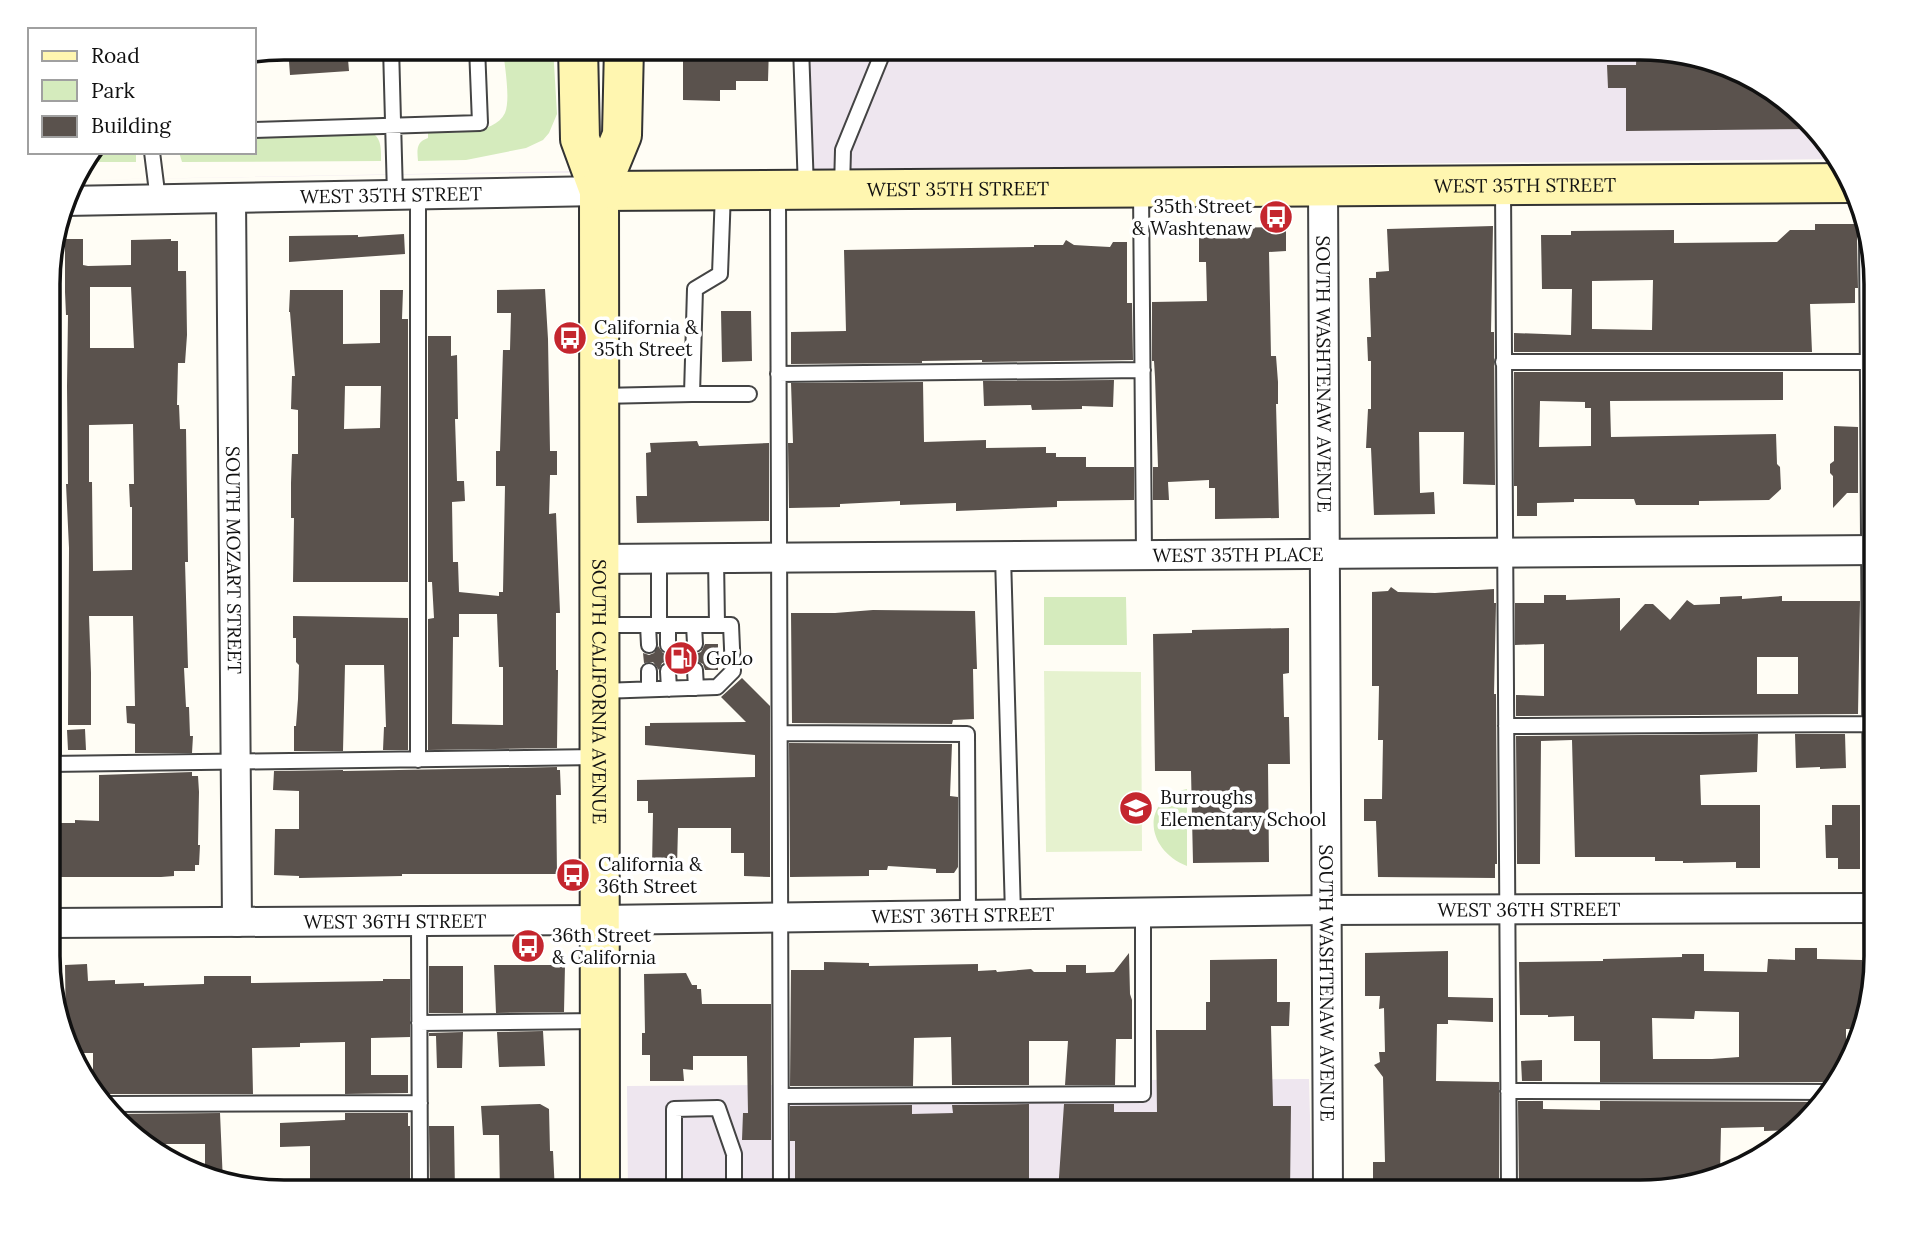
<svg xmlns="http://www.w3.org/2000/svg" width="1924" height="1240" font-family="Lora,serif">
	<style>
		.industrial { fill: #eee6ef }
		.green { fill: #d5ebbd }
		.pitch { fill: #e6f2cf }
		.building { fill: #5a524d; fill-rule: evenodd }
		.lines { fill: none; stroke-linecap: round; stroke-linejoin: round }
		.lane-casing { stroke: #444; stroke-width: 18 }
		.street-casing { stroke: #444; stroke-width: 32 }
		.secondary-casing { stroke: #333; stroke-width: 42 }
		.lane { stroke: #fff; stroke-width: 14 }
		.street { stroke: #fff; stroke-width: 28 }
		.secondary { stroke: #fff6b0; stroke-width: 38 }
		.labels { text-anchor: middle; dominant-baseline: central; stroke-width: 7; stroke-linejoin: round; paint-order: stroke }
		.street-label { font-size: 19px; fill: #111; stroke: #fff }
		.poi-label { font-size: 19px; fill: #111; stroke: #fff; text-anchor: start }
		.rim { fill: none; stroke: #111; stroke-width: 3.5 }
	</style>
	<rect width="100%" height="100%" fill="#fffdf5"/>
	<path class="industrial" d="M804 47H1641L1716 60 1772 87 1839 159 439 174 71 180 643 170H805Z
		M1309 1079 1312 1192 628 1193 627 1086 781 1085V1096L1143 1094V1080Z"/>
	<path class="green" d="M503 47H553L557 114 549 133 543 140 526 148 466 160 418 161C417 150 416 142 428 138V133C449 132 494 136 505 113 511 98 504 64 503 47Z
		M370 132C382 137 381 149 381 161L182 162 179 152H254V134Z
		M92 152H136V162H84Z
		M1044 597H1126L1127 645H1044Z
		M1187 789V866C1146 850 1139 800 1187 789Z"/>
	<path class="pitch" d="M1044 671 1141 672 1142 851 1046 852Z"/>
	<path class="building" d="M288 47H347L349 71 290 75Z
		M683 47H769L768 81H736V90H720V101L683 100Z
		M1637 47 1716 60 1772 87 1811 129 1626 131V88H1608L1607 65H1636Z
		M1815 224H1859V233L1857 238 1858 288H1855V303L1810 304 1812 352H1514V333L1571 335 1572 289H1542L1541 235H1571V231L1674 230V243L1777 242 1790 230H1815ZM1653 280 1652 330 1592 329V281Z
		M1493 226 1491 332H1494L1495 485 1463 484 1464 432H1419L1420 493 1434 492 1435 514 1374 515 1371 448H1366L1368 409H1371V361H1368L1367 337H1371L1369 278H1376V272L1389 271 1387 229Z
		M1286 227V251L1269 252 1271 356H1276L1278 382V404H1276L1279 518 1215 519V488H1209V480L1168 482 1169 500H1153V467H1158L1155 377 1154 361H1152V302L1207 301 1206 262H1199V228Z
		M404 234 405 254 289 262V236L358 235V237Z
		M65 239H83V265L88 266 131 265V240L171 239V241H178V271H186L187 335 185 363H178L177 405H179L180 429H186L188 562H185L188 668H184L186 707H189L190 736H193L192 753H135V724L127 723 126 706H135L133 616H89L91 673V725H68L69 548 66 484H68L67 386 68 315H66L65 292ZM90 287H131L134 348H90ZM133 424 134 484H129L130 507H132V570L93 571 92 482H89V425Z
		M1066 240 1074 245 1091 246 1110 247 1113 242H1127V303H1132L1133 360 982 362V360L922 361V363L791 364V332L846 331 844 250 1034 247V245H1063Z
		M545 289 548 339 550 451H557V475H550L549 514 556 513 560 613H556V670H558L557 748 428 750V619L434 618 432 582H428V336H451V356L457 355 458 419H455L457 481H464L465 501 452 502 453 562H458L459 592 499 596V592H503L505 486H496V451H500L503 350H510L511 313H497V290ZM459 614H497L499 667H503V725L452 724 453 637H459Z
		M290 290H343V344L380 343V290H403L402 319H408V582H293L294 518H291V483L292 454H298V410L291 409 292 376H295L290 312H289ZM345 386H381L380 428 344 429Z
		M721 311H751L752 361 722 362Z
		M1514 372H1783V400L1610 401 1611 437 1776 434 1777 464 1780 467 1781 489 1769 500 1699 501V505H1636L1634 499H1574V502L1537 503V516H1517V486H1514ZM1540 401 1585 402V408H1591V446L1539 447Z
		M1114 380 1113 407 1082 406V409L1032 410 1031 405 984 406 983 381Z
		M923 382 924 442 986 440V448L1046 447V453H1056V457H1086V467H1134V500L1057 501V507L956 511V503L900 505V501L840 504V507L789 508 788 443H793L791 383Z
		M1834 426 1858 427V493H1847L1833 508V476L1830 473V464L1834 461Z
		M697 441 699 446 769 443V521L637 523 636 496H647L646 453 651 452 650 443Z
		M1391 587 1398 592 1435 593 1494 589V603H1496L1494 694H1496L1497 864H1495V878L1378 877 1376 821H1364V799H1382L1383 740H1378L1379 686H1372V592L1388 591Z
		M1544 595H1566V600L1620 598V631L1645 604H1653L1670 620 1687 600 1694 605 1720 604V597L1742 596V599L1782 596V601H1860L1858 714 1516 716V695L1544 696V644L1515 645V603H1544ZM1757 657H1798V694H1757Z
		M873 610 975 611 977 669H973L974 719 953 720 952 724 792 723 791 613H835Z
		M293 616 408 618V750H383L384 727H386L384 665H345L343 751H294V726H296L298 699 299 665 296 662V638H293Z
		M1289 628V673L1283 674 1284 717H1289L1290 764H1268L1269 862 1193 863 1191 771H1155L1153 634 1192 633V630Z
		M678 644H685L687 650 695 654 701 652 705 644H718V670H705L703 664 695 660 689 662 685 671H678L676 665 668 661 662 663 659 670 653 662 644 663 643 653 649 655 654 653 658 646 663 653 669 655 676 650Z
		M742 678 770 706V877L744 876V853H731V828H678L677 867H652L653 813H648V801H637V780L755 777V755L645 745V726H650V723L746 722 721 697Z
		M85 729 86 750H68L67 730Z
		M1758 734 1757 772 1700 775 1701 805H1760V868H1736V862L1683 863V861H1655V857H1575L1572 740 1541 741 1540 864H1517L1516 736Z
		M1795 734H1845L1846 768 1820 769V767L1796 768Z
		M789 743 952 744 950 796 958 797V867L954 873H936V869L888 866 887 870H869V876L790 877Z
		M557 767V770H560L561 795H556L557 874H402V876L299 878V876L274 875 275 829H299V791L273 790 274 771 343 770V771Z
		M192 772V776H198L199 792 198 845H200L199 865H195V871H174V876L161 877H49V823H75V820L99 821V775Z
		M1832 805H1860V869H1838V858H1826L1825 825H1832Z
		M1795 948H1817V959L1862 960 1864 1009 1857 1029H1846V1062L1838 1084 1833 1082H1600V1041H1574V1016L1548 1017V1015H1520L1519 962 1603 961V959L1682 957V954H1704V971L1767 972 1768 959 1795 960ZM1695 1011 1739 1012V1057L1712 1059H1653L1652 1018 1694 1019Z
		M1448 951V997L1493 998V1022L1448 1020V1024H1437L1436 1081 1499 1082V1192H1381V1186H1373V1162H1385L1383 1077 1374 1065 1380 1062 1379 1052H1385L1384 1008 1379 1009 1380 996H1365V953Z
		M1129 953 1130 994 1132 1000V1039H1116L1115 1085H1065L1068 1041H1029V1085H952L951 1037 914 1038 913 1086H790L791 970H824V962L869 963V966L978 964V971L996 970 997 972 1031 969 1034 972H1066V965H1086V973L1114 972Z
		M1277 959V1002H1290L1289 1026H1271L1273 1106H1291L1290 1192H1058L1064 1104H1114V1112H1157L1156 1030H1206V1002H1210V960Z
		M87 964 88 981 115 980V984L144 983V986L204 984V976H251V983L383 981V979H410V1037L371 1038V1075H408V1093L345 1094V1042L300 1043V1047L252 1048 253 1094H106L100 1097 93 1090V1053H72L66 1037 65 965Z
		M494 965H565L564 1012 496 1013Z
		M429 966H463V1013H429Z
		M686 973 692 985H697V989H701L702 1004H771V1140H742L743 1113H748L747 1056H693V1070L683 1069 684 1081H650V1055H642V1033H645L644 974Z
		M543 1031 545 1066 499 1067 497 1032Z
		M463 1032 462 1068H437L436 1036H429V1033Z
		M1542 1060V1081H1522L1521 1061Z
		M1518 1101H1543V1109L1600 1110V1101L1822 1102 1791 1130 1764 1131V1127L1721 1128 1720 1173 1655 1192H1519Z
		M540 1104 549 1109 550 1151H553L555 1193H500L499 1135H483L481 1106Z
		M1029 1104V1192L795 1193V1141H790V1106L912 1105V1114L953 1113 952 1105Z
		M220 1113 223 1183 205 1179V1144H144L115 1114Z
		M345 1113H408V1126H410V1193H310V1146L280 1147V1123L345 1120Z
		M429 1126H454L455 1193H430Z"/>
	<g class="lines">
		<g class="lane-casing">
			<path id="lane" d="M391 47 395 195
				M801 47 806 189
				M254 130 480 123 477 47
				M152 152 158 200
				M1503 187 1509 1192
				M842 188 843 150 885 47
				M1141 189 1144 555
				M778 193 781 1193
				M418 195V760
				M1867 238 1872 983
				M52 244 53 764
				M1503 362H1868
				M778 374 1143 370
				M692 394H749
				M600 396 692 394 695 289 720 274 723 192
				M1003 556 1013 914
				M716 558 717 625
				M601 625H731L733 671 717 687 601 691
				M648 625 649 645
				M659 625V559
				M694 625 695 644
				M668 645V625
				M695 670 696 688
				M668 671 669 689
				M649 689V671
				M1506 726 1871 724
				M780 733 967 734 968 915
				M49 764 598 757
				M419 921 420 1193
				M50 923 51 991
				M419 1023 600 1021
				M1508 1091 1833 1092
				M781 1096 1143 1094V912
				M106 1104 420 1103
				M674 1193V1109L718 1108 734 1154V1193"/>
		</g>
		<g class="street-casing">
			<g id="street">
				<path id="s1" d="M1323 187 1328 1192"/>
				<path id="s2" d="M231 198 237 922"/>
				<path id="s3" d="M65 201 599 191"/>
				<path id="s4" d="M599 559 1876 550"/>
				<path id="s5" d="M49 923 600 920 1326 910 1876 908"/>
			</g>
		</g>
		<g class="secondary-casing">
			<g id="secondary">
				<path id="s6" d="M578 47 580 139 599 191 600 1193"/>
				<path id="s7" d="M599 191 1850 183"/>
				<path d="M599 191 622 135 624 47"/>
			</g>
		</g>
		<use href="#lane" class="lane"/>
		<use href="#street" class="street"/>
		<use href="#secondary" class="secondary"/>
	</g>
	<defs>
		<g id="bus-disc" transform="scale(1.75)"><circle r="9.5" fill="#c4262e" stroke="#fff"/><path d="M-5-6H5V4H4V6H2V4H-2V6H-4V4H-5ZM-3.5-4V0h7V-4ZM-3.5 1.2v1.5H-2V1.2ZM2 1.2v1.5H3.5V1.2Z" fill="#fff"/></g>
		<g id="fuel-disc" transform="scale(1.75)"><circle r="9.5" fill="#c4262e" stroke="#fff"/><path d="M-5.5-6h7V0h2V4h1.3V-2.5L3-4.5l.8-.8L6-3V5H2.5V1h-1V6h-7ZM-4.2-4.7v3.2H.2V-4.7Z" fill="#fff"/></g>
		<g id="school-disc" transform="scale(1.75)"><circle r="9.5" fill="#c4262e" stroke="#fff"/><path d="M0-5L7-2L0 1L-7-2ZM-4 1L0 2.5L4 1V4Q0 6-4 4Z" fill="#fff"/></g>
	</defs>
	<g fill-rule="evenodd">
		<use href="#bus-disc" x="1276" y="217"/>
		<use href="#bus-disc" x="570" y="338"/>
		<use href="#fuel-disc" x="681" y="658"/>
		<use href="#school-disc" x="1136" y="808"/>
		<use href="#bus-disc" x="573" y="875"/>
		<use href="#bus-disc" x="528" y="946"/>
	</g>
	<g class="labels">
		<g class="street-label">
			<text stroke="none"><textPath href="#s7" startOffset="926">WEST 35TH STREET</textPath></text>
			<text stroke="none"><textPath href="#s7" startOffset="359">WEST 35TH STREET</textPath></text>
			<text stroke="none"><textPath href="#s3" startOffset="326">WEST 35TH STREET</textPath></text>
			<text stroke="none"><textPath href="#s1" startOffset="187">SOUTH WASHTENAW AVENUE</textPath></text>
			<text stroke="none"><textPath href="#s4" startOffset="639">WEST 35TH PLACE</textPath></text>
			<text stroke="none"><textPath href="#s2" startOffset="362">SOUTH MOZART STREET</textPath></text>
			<text stroke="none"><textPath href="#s6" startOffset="648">SOUTH CALIFORNIA AVENUE</textPath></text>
			<text stroke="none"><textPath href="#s5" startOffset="1480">WEST 36TH STREET</textPath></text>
			<text stroke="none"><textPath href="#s5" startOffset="914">WEST 36TH STREET</textPath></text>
			<text stroke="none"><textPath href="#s5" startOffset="346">WEST 36TH STREET</textPath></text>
			<text stroke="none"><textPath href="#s1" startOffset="796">SOUTH WASHTENAW AVENUE</textPath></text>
		</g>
		<g class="poi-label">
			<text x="1252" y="206" text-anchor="end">35th Street<tspan x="1252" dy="22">&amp; Washtenaw</tspan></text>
			<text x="594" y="327">California &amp;<tspan x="594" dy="22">35th Street</tspan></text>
			<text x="706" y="658">GoLo</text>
			<text x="1160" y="797">Burroughs<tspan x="1160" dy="22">Elementary School</tspan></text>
			<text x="598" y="864">California &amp;<tspan x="598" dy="22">36th Street</tspan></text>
			<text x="552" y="935">36th Street<tspan x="552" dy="22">&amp; California</tspan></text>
		</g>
	</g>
	<path d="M0 0H1924V1240H0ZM284 60H1640A224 224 0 0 1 1864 284V956A224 224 0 0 1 1640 1180H284A224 224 0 0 1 60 956V284A224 224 0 0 1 284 60Z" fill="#fff" fill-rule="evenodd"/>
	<path class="rim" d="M284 60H1640A224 224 0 0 1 1864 284V956A224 224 0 0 1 1640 1180H284A224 224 0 0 1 60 956V284A224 224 0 0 1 284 60Z"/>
	<rect x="28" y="28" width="228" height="126" fill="#ffffff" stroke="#a0a0a0" stroke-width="2"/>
	<rect x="42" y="51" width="35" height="10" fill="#fff6b0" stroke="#a0a0a0" stroke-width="2"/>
	<text x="91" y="63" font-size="21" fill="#111111">Road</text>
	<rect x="42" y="80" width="35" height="21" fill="#d5ebbd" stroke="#a0a0a0" stroke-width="2"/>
	<text x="91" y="98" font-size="21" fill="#111111">Park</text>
	<rect x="42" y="116" width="35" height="21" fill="#5a524d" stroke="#a0a0a0" stroke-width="2"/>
	<text x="91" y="133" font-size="21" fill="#111111">Building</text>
</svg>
